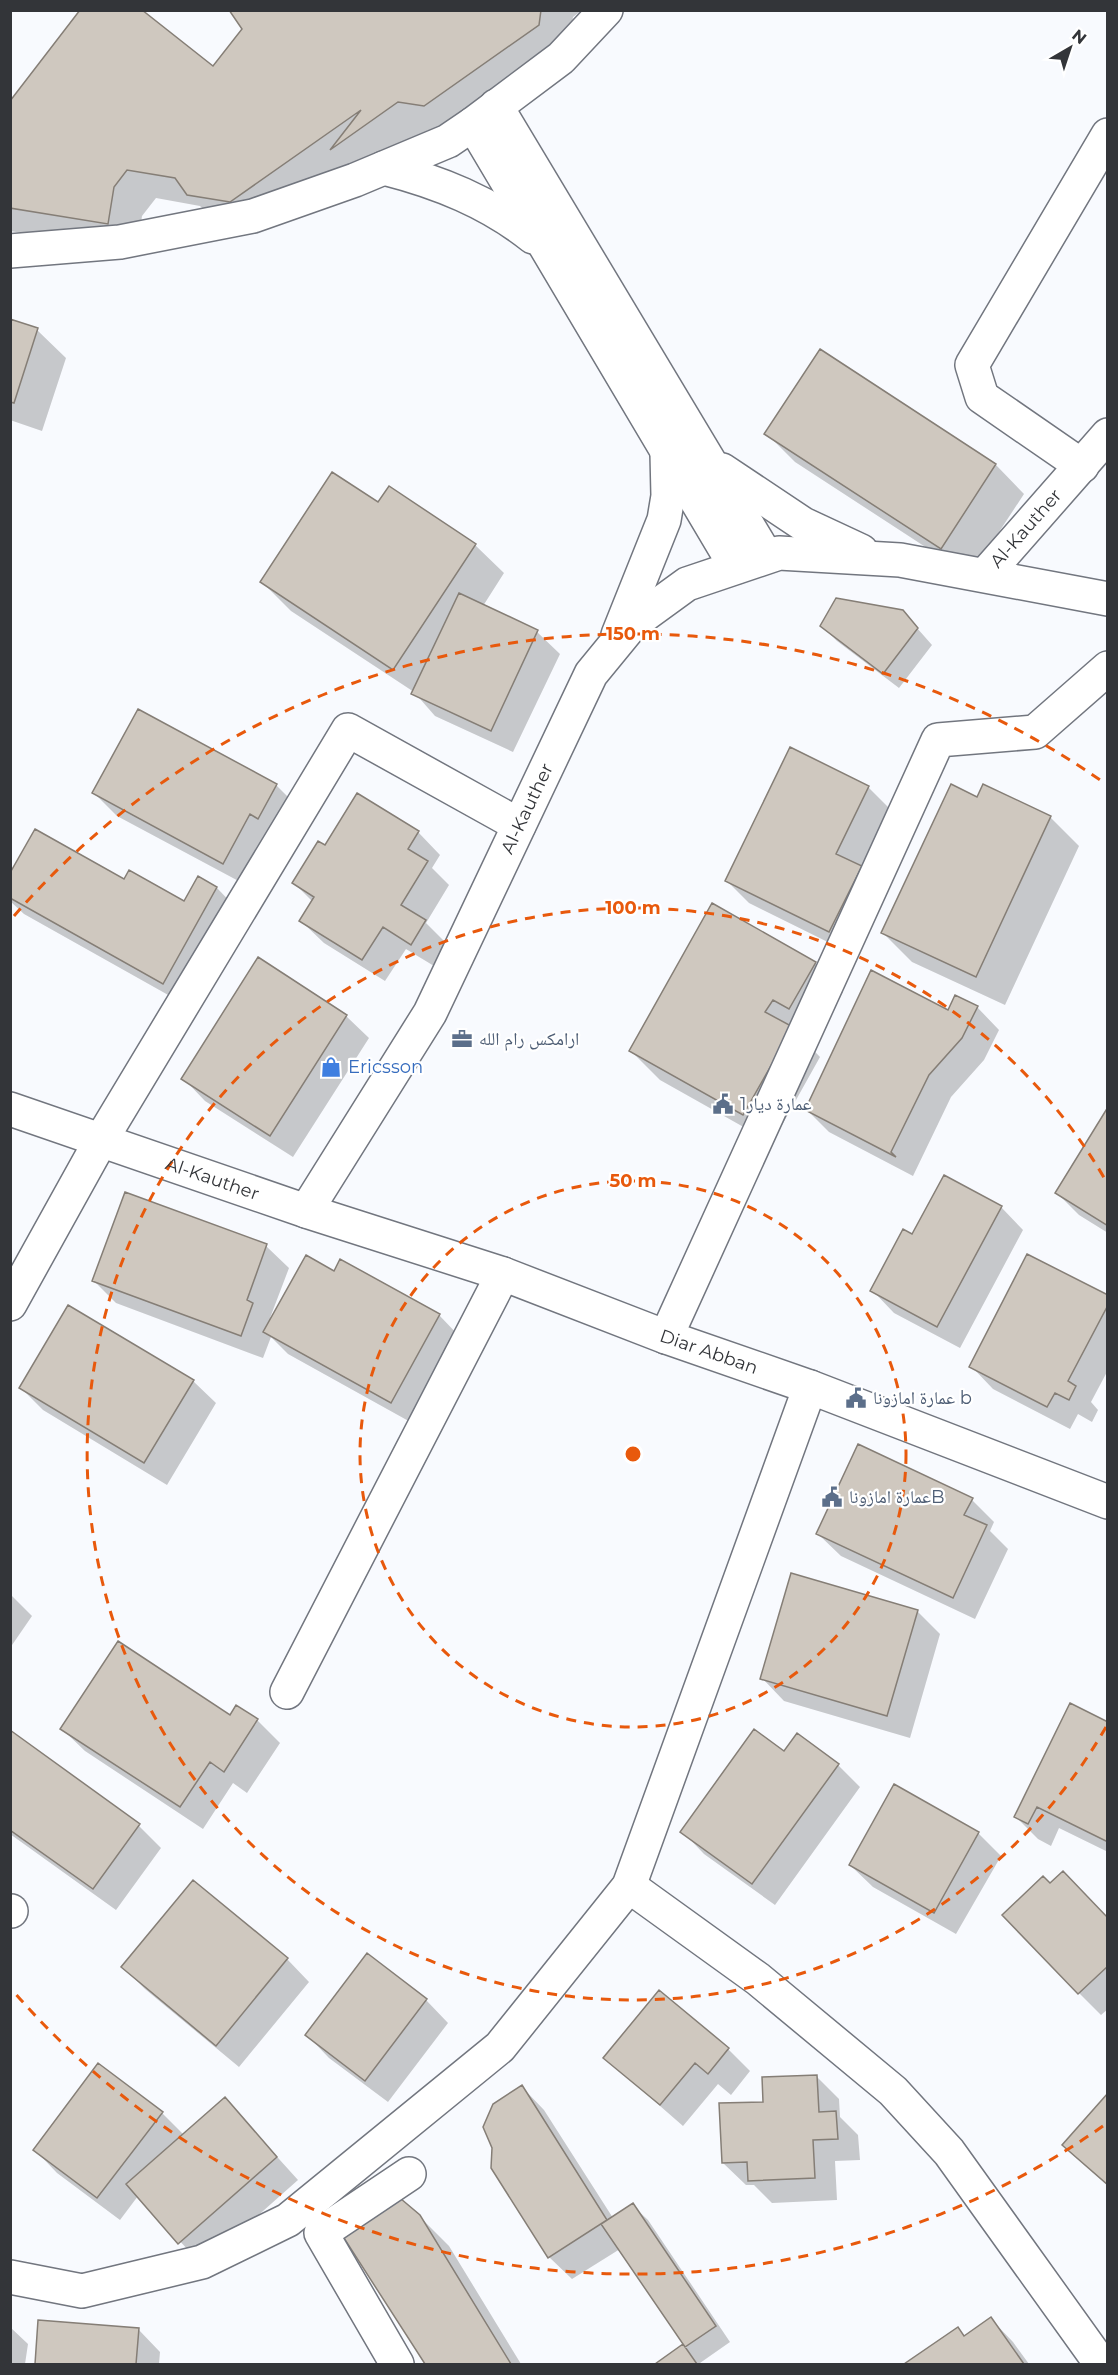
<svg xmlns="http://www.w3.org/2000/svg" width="1118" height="2375" font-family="Montserrat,'Noto Naskh Arabic',sans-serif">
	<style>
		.shadow { fill: #0003 }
		.building { fill: #cfc8bf; stroke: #857e76; stroke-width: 1.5 }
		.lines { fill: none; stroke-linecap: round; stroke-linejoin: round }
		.minor-casing { stroke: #72767f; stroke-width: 36 }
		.minor { stroke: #fff; stroke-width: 33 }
		.ring { fill: none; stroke: #e8590c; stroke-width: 3; stroke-dasharray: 10 8 }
		.labels { text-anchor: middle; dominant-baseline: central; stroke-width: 4.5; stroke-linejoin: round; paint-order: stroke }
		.street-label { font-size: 18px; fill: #333539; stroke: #fff }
		.service-label { font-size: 18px; fill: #4e5e75; stroke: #fff; text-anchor: start }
		.shop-label { font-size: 18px; fill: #366cbe; stroke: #fff; text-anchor: start }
		.centre { fill: #e8590c; stroke: #fff; stroke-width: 3 }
		.ring-label { font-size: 18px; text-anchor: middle; font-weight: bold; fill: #e8590c; stroke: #fff; stroke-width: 4.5; stroke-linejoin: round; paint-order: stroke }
	</style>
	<rect width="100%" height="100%" fill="#f8fafe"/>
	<path class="shadow" d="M231 10H582L573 17 567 54 453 134 428 130 362 176 218 223 200 206 156 198 142 216 137 252 10 231V104L214 68 243 29Z
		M10 321 37 330 66 358 42 431 10 420Z
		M820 351 996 465 1024 494 970 576 795 462 766 433Z
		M475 545 504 573 483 606 537 632 560 654 513 752 435 716 414 692 291 611 262 582Z
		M902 611 932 645 899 688 837 641 822 626Z
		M276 785 299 808 246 885 117 816 94 793Z
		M868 787 891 810 852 954 749 903 727 881Z
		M1050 817 1079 846 1005 1005 912 962 883 933Z
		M418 832 440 855 432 868 449 885 426 923 447 944 434 966 406 949 385 981 324 943 301 921 313 902 294 883Z
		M10 876 125 881 185 903 199 878 217 888 239 911 186 1005 24 914 10 901Z
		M259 959 346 1016 369 1038 293 1157 205 1101 183 1078Z
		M815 963 843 992 818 1037 798 1034 820 1057 772 1143 660 1080 631 1051Z
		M977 1007 999 1030 984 1060 951 1097 913 1176 829 1132 807 1110 949 1012Z
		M1108 1110V1233L1079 1215 1057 1193Z
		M1001 1207 1023 1230 960 1348 894 1313 872 1290 913 1236Z
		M266 1246 289 1268 270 1318 335 1273 439 1315 461 1338 414 1424 288 1354 271 1337 263 1358 116 1303 94 1281Z
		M1108 1297V1370L1091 1402 1098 1410 1092 1422 1078 1414 1070 1429 993 1389 971 1366Z
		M193 1381 216 1403 167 1485 43 1410 21 1388Z
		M972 1500 994 1522 990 1531 1008 1549 975 1619 841 1556 818 1534Z
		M792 1575 918 1612 940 1634 910 1738 784 1701 762 1678Z
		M10 1594 32 1616 10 1648Z
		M237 1707 257 1720 280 1743 247 1793 233 1783 203 1829 85 1751 62 1729 230 1717Z
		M1108 1724V1852L1059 1828 1051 1846 1038 1839 1016 1817Z
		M10 1732 139 1826 161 1848 116 1910 10 1834Z
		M784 1753 838 1765 860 1787 775 1905 704 1854 682 1831Z
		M978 1833 1001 1856 956 1934 873 1887 850 1865Z
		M1050 1885 1108 1919V2009L1101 2015 1079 1993Z
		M287 1959 309 1982 239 2067 145 1989 123 1967Z
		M426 2000 448 2023 388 2102 329 2058 307 2035Z
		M728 2049 750 2071 731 2095 718 2084 683 2126 605 2058Z
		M817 2077 839 2099 840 2117 858 2135 860 2160 835 2161 837 2200 772 2203 754 2185H746L723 2163 765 2103Z
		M522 2087 544 2110 613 2218 632 2205 648 2220 730 2342 700 2363 702 2364H657L685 2344 620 2249 572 2279 549 2257Z
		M1108 2095V2186L1064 2145Z
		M225 2099 298 2180 202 2265 138 2196 120 2220 57 2173 35 2150 162 2113 184 2135Z
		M419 2216 449 2246 521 2364H427L343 2235Z
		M991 2319 1013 2342 1029 2364H907L958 2329 965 2337Z
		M39 2322 138 2329 160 2352 159 2364H36Z
		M10 2327 28 2344 25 2364H10Z"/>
	<path class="building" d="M80 10H142L213 66 242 29 229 10H541L539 25 424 106 398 102 330 150 361 110 230 202 187 195 175 178 127 170 114 187 108 224 10 208V101Z
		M10 319 38 328 14 403 10 402Z
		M820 349 996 464 941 549 764 434Z
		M332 472 378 502 389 486 476 544 393 670 260 582Z
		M459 593 538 630 491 731 411 694Z
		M836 598 903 610 918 628 883 674 820 626Z
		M138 709 277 784 258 819 250 814 223 864 92 793Z
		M790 747 869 786 836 854 862 866 829 932 725 881Z
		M951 784 977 797 983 784 1051 816 976 977 881 933Z
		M357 793 419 831 408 849 428 861 401 905 426 920 411 945 383 927 362 960 299 921 314 897 292 883 318 841 325 845Z
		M35 829 124 879 129 870 184 901 198 876 217 887 163 984 10 898V873Z
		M712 903 816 962 789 1009 773 1000 765 1012 793 1027 743 1115 629 1051Z
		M258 957 347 1015 270 1136 181 1079Z
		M871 970 948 1010 955 995 978 1006 962 1038 929 1075 891 1152 896 1157 805 1110Z
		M1108 1107V1226L1055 1193Z
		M944 1175 1002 1206 937 1327 870 1291 903 1229 912 1234Z
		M125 1192 267 1244 247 1300 253 1303 241 1336 92 1281Z
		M1027 1254 1108 1295V1305L1068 1381 1076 1386 1069 1400 1055 1393 1047 1407 969 1367Z
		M306 1255 334 1271 340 1259 440 1314 391 1403 263 1332Z
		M68 1305 194 1380 144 1463 19 1388Z
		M858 1444 973 1498 964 1515 987 1525 953 1598 816 1534Z
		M791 1573 918 1610 887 1716 760 1679Z
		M118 1641 230 1715 236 1705 258 1719 224 1772 210 1762 180 1807 60 1729Z
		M1070 1703 1108 1722V1842L1037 1807 1028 1824 1014 1817Z
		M754 1729 784 1751 797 1733 839 1764 752 1884 680 1832Z
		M10 1730 140 1824 93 1889 10 1830Z
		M894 1784 979 1832 934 1913 849 1865Z
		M1063 1871 1108 1918V1966L1078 1994 1002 1915 1043 1876 1050 1883Z
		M193 1880 288 1958 216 2046 121 1967Z
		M367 1953 427 1999 365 2081 305 2035Z
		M659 1990 729 2048 708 2074 695 2063 660 2105 603 2058Z
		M98 2063 163 2112 97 2198 33 2150Z
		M817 2075 819 2112 836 2111 838 2139 813 2140 815 2178 748 2181 747 2162 722 2163 719 2103 763 2102 762 2077Z
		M522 2085 607 2220 548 2258 491 2168 492 2148 483 2127 493 2104Z
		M1108 2093V2185L1062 2145Z
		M225 2097 277 2157 178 2244 126 2184Z
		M394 2193 420 2215 511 2364H425L342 2235Z
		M633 2203 716 2326 685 2347 601 2224Z
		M991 2317 1024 2364H904L958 2327 964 2336Z
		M38 2320 139 2328 136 2364H35Z
		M683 2344 697 2364H655Z"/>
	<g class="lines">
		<g class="minor-casing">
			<g id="minor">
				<path d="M496 106 766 556"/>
				<path d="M473 124 736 567"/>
				<path d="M384 168C439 182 489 202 533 237"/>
				<path d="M10 251 120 242 253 216 355 180 448 141 473 124 561 58 606 10"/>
				<path d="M1082 466 982 397 972 365 1108 135"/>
				<path d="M722 470 803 524 861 551"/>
				<path id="s1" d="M985 575 1108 435"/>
				<path d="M618 635 664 520 668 496 667 453"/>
				<path id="s2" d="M10 1109 306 1211 503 1274 666 1337 810 1387 1108 1502"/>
				<path id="s3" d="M306 1211 430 1013 591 674 632 624 687 584 779 553 900 560 1108 599"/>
				<path d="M10 1304 101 1140 348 730 519 825"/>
				<path d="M666 1337 938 740 1035 732 1108 668"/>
				<path d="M287 1692 503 1274"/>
				<path d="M629 1886 758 1979 893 2091 949 2152 1101 2364"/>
				<path d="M10 1911H11"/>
				<path d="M10 2277 82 2291 202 2262 288 2220 500 2047 629 1886 810 1387"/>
				<path d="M397 2364 321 2233 409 2174"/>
			</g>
		</g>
		<use href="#minor" class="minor"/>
	</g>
	<g class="ring">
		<circle cx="633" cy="1454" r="273"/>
		<path d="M1106 1727A546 546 0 1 1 1106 1181"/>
		<path d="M1103 2126A820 820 0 0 1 14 1992M14 916A820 820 0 0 1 1103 782"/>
	</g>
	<defs>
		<g id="office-bare" transform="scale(1.62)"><path d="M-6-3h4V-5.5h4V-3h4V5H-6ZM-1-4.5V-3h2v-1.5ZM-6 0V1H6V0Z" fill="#5c6f8a" stroke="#fff" stroke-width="2.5" paint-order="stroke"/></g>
		<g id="shop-bare" transform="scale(1.62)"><path d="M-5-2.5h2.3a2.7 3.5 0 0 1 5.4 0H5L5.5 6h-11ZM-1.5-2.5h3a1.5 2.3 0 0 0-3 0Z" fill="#3f7fe0" stroke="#fff" stroke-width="2.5" paint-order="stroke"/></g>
		<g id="civic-bare" transform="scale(1.62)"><path d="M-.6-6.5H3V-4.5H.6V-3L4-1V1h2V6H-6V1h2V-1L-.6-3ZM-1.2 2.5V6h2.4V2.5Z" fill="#5c6f8a" stroke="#fff" stroke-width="2.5" paint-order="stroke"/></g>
	</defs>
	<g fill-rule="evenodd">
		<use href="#office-bare" x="462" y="1039"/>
		<use href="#shop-bare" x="331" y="1067"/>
		<use href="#civic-bare" x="723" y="1104"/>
		<use href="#civic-bare" x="856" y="1398"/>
		<use href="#civic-bare" x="832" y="1497"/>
	</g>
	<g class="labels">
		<g class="street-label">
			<text stroke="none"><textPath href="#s1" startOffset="62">Al-Kauther</textPath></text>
			<text stroke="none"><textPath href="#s3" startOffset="460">Al-Kauther</textPath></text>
			<text stroke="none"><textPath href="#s2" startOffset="214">Al-Kauther</textPath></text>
			<text stroke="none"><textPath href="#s2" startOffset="740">Diar Abban</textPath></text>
		</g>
		<g class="service-label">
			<text x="479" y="1039">ارامكس رام الله</text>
			<text x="740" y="1104">عمارة ديار1</text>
			<text x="873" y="1398">عمارة امازونا b</text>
			<text x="849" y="1497">عمارة امازوناB</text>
		</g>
		<g class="shop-label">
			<text x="348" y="1067">Ericsson</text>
		</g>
	</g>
	<circle cx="633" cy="1454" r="9" class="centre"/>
	<g class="ring-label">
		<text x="633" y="640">150 m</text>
		<text x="633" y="914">100 m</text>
		<text x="633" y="1187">50 m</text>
	</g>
	<rect width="1118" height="2375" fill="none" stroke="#333539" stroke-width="24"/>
	<g transform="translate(1070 48) rotate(39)" stroke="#ffffff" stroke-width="4.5" paint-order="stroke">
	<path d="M0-4.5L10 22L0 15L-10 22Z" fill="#333539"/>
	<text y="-9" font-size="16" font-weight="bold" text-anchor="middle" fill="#333539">N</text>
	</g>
</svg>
